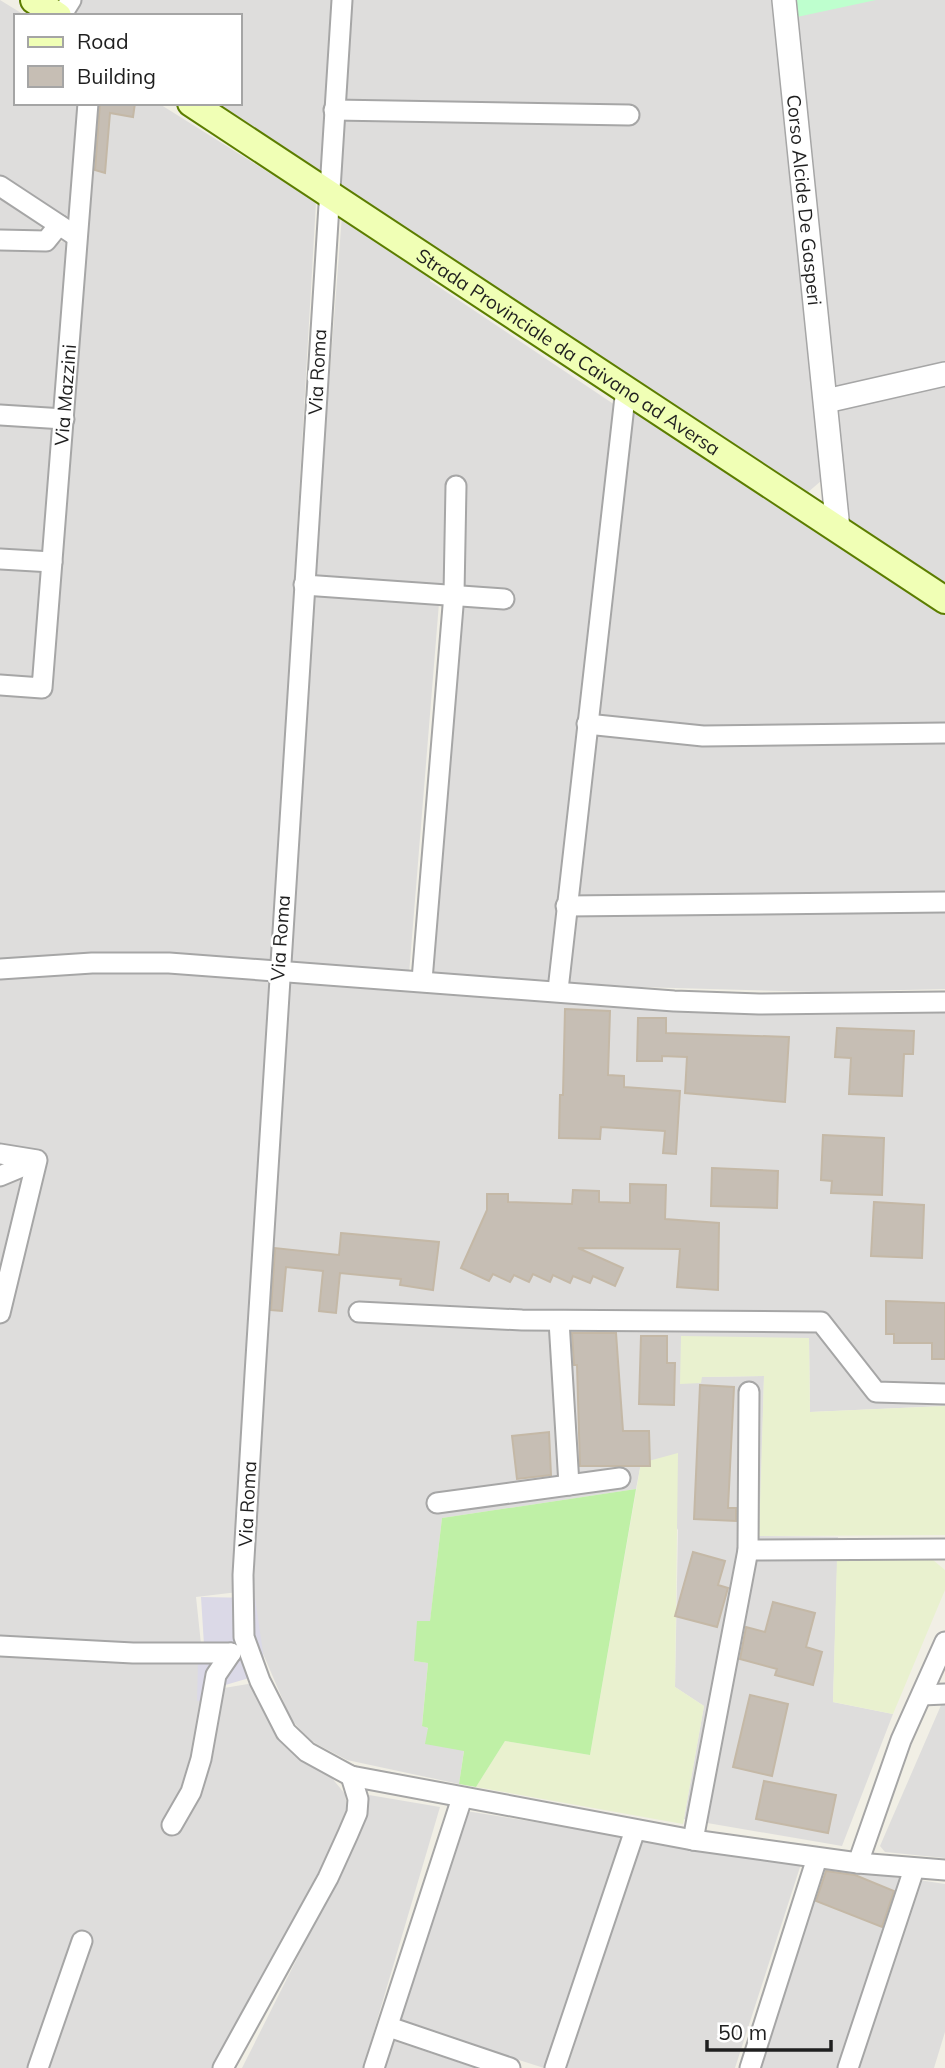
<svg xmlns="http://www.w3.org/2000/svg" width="945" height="2068" font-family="Mulish,sans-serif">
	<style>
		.residential { fill: #dedddc }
		.farmland { fill: #e9f1cf }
		.grass { fill: #bff0a6 }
		.park { fill: #beffce }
		.plaza { fill: #dbd9e7 }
		.building { fill: #c6beb4; stroke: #c4b8a6; stroke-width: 2 }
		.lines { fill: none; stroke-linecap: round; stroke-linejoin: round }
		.minor-casing { stroke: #a6a6a6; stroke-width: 23 }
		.tertiary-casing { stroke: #a6a6a6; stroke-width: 26 }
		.secondary-casing { stroke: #5c7d00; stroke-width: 30 }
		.minor { stroke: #fff; stroke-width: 19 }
		.tertiary { stroke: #fff; stroke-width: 23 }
		.secondary { stroke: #f0ffb5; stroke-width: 26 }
		.labels { text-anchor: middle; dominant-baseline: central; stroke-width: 5; stroke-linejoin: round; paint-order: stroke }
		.street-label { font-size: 19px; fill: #1f1f1f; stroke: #fff }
	</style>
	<rect width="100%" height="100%" fill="#f1efe5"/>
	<path class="residential" d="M0 0 26 16H16V103H82L71 221 0 175Z
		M56 0H773L787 115 821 481 807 493 212 103H240V16H80Z
		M796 0H945V584L848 520Z
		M94 103H158L316 202 272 962H0V690L51 693Z
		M0 194 47 224 38 230 0 231Z
		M342 215 430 273V281L618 407 549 980 432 975 460 605 505 610 507 588 314 578Z
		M69 238 57 409 0 405V245L53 246Z
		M631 405 945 612V989L821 992 639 987 567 982Z
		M0 424 55 428 45 553 0 551Z
		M0 566 43 568 36 680 0 677Z
		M312 591 439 603 409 974 286 967Z
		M152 971 271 979 238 1592 196 1597 206 1691 254 1683 345 1794 348 1813 333 1850 212 2068H0V979L48 972Z
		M285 982 409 986 677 1011 797 1015 945 1013V1406L810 1412 809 1338 702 1377 764 1376 760 1536 838 1537 833 1702 893 1714 842 1846 684 1819 704 1706 675 1687 678 1530 641 1463 636 1489 442 1518 430 1622 418 1621 415 1661 428 1663 422 1725 464 1750 459 1784 347 1760 309 1740 291 1719 258 1642 252 1617Z
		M945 1696V1858L885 1852 880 1846Z
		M369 1795 440 1807 363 2068H242L340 1873 364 1818Z
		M466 1811 623 1836 544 2068 400 2022Z
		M641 1839 801 1864 735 2068H567Z
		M822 1867 900 1878 838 2068H758Z
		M919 1880 945 1884V2032L934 2068H858Z
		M391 2040 476 2068H382Z"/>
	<path class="farmland" d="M681 1336 809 1338 810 1412 945 1406V1535L759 1536 764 1376 702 1377 701 1383 680 1384Z
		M678 1453 675 1687 704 1706 683 1824 476 1787 505 1741 590 1755 641 1463Z
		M837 1558 933 1560 945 1570V1590L893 1714 833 1702Z"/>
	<path class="grass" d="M636 1489 590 1755 505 1741 476 1787 459 1784 464 1751 425 1744 428 1728 422 1726 428 1663 414 1661 417 1621H430L442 1518Z"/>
	<path class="park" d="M796 0H876L797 17Z"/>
	<path class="plaza" d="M201 1597 255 1598 266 1673 222 1686 219 1702 197 1701 198 1662 204 1645Z"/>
	<path class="building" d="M100 103H135L133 117 110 113 105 173 95 170Z
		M565 1009 610 1011 608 1075 624 1076V1087L680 1091 676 1154 663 1153 665 1131 601 1127 600 1139 559 1138 560 1095H563Z
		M638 1018H666V1033L789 1037 785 1102 685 1093 687 1057 662 1056V1061H637Z
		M837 1028 914 1031 913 1054H904L902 1096 849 1094 851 1058 835 1057Z
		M823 1135 884 1138 882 1195 831 1193 832 1181 821 1180Z
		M712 1168 778 1171 777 1208 711 1206Z
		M630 1184 666 1185 665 1219 719 1223 718 1290 677 1287 680 1249 578 1248 623 1268 615 1286 593 1276 590 1283 573 1276 570 1283 553 1275 550 1282 533 1274 529 1282 514 1275 510 1282 493 1274 489 1281 461 1268 487 1210V1194H508V1202L572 1204 573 1190 599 1191V1202L630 1203Z
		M874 1202 924 1205 922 1258 871 1256Z
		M341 1233 439 1242 433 1290 400 1285 401 1279 340 1273 336 1313 319 1311 323 1271 286 1267 282 1311 271 1310 275 1248 339 1255Z
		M886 1301 945 1303V1359H932V1343H894V1334H886Z
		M572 1333H616L623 1431H649L650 1466H580L577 1365H574Z
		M641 1336H667V1363H675L674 1405 639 1404Z
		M700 1385 734 1387 728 1508H736V1521L694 1519Z
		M549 1432 551 1475 517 1479 512 1436Z
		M693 1552 725 1561 718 1585 728 1588 717 1627 675 1616Z
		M773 1602 815 1613 806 1647 822 1652 813 1685 775 1675 777 1669 740 1659 746 1627 765 1632Z
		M750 1695 788 1704 772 1776 733 1767Z
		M764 1781 836 1795 828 1833 756 1819Z
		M826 1871 855 1875 894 1891 882 1927 816 1901Z"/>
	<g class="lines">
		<g class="minor-casing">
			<g id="minor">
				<path d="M342 0 255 1374 243 1575 244 1637 260 1681 286 1732 307 1752 351 1776 693 1840 858 1863 945 1870"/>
				<path d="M61 16 71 0"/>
				<path d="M334 110 629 115"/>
				<path d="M0 186 76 236"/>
				<path d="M0 240 46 241 59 225"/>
				<path d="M0 415 64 419"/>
				<path d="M0 559 52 562"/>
				<path d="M304 585 504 599"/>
				<path id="s1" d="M0 685 42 688 88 103"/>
				<path d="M587 724 703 736 945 733"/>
				<path d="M566 906 945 902"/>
				<path d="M0 969 92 963H169L674 1001 759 1004 945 1002"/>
				<path d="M422 980 454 594 456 486"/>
				<path d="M558 990 626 388"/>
				<path d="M0 1154 37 1160 0 1313"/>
				<path d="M0 1176 36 1161"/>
				<path d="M359 1312 522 1320 821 1322 876 1392 945 1394"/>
				<path d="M559 1321 569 1485"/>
				<path d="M437 1503 620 1478"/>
				<path d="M748 1550 945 1549"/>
				<path d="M0 1646 133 1653H231"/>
				<path d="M922 1695 945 1694"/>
				<path d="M172 1825 191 1792 201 1759 216 1675 231 1653"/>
				<path d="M693 1840 748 1550 749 1392"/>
				<path d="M858 1863 901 1740 945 1642"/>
				<path d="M389 2027 510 2068"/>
				<path d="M38 2068 82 1941"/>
				<path d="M223 2068 328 1878 348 1834 357 1813 358 1799 351 1776"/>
				<path d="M374 2068 462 1798"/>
				<path d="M555 2068 635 1830"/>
				<path d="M750 2068 817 1858"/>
				<path d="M848 2068 914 1869"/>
			</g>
		</g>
		<g class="tertiary-casing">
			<g id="tertiary">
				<path id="s2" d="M784 0 838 529"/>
				<path d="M826 401 945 374"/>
			</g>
		</g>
		<g class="secondary-casing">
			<g id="secondary">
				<path d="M34 0 58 16"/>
				<path id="s3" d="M191 103 945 600"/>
			</g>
		</g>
		<use href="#minor" class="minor"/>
		<use href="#tertiary" class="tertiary"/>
		<use href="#secondary" class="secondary"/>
	</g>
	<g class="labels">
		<g class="street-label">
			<text stroke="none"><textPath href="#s2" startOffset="201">Corso Alcide De Gasperi</textPath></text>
			<text stroke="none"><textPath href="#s3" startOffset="452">Strada Provinciale da Caivano ad Aversa</textPath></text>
			<text transform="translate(317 372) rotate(-87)">Via Roma</text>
			<text stroke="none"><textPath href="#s1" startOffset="336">Via Mazzini</textPath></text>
			<text transform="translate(280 938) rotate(-86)">Via Roma</text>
			<text transform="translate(247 1504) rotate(-87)">Via Roma</text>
		</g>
	</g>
	<rect x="14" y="14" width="228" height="91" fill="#ffffff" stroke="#a5a5a5" stroke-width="2"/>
	<rect x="28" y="37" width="35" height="10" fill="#f0ffb5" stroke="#a5a5a5" stroke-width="2"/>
	<text x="77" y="49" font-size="21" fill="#1f1f1f">Road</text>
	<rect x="28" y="66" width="35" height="21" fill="#c6beb4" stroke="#a5a5a5" stroke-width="2"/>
	<text x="77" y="84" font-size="21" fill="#1f1f1f">Building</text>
	<path d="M707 2040v10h124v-10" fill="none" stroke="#1f1f1f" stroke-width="3.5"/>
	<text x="718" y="2040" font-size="21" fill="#1f1f1f" stroke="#ffffff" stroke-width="5" paint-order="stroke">50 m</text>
</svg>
